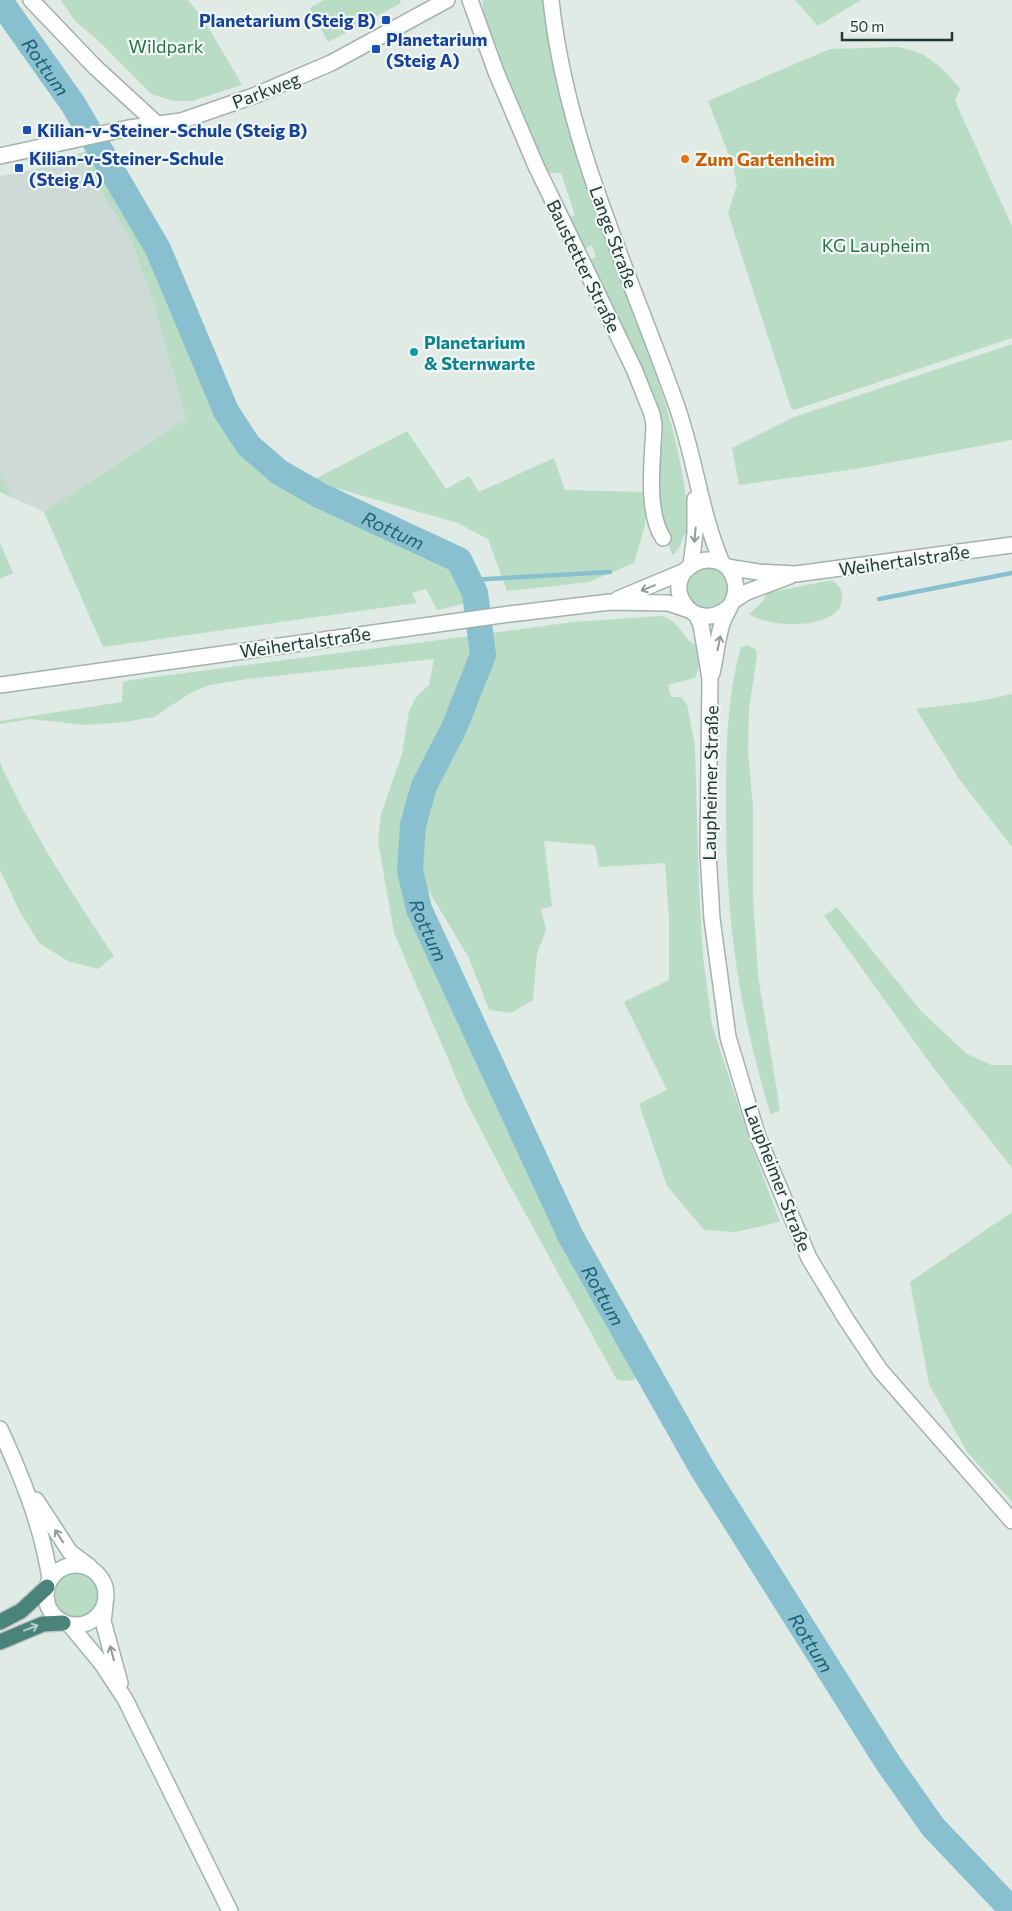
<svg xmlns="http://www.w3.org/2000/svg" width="1012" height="1911" font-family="Commissioner,sans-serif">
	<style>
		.built { fill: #cedad5 }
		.green { fill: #b9dcc4 }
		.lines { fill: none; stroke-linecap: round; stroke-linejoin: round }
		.stream { stroke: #88c0cf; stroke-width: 4.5 }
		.river { stroke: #88c0cf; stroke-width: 26 }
		.minor-casing { stroke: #a3b2ad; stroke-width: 18 }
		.tertiary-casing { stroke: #a3b2ad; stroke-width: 18 }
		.secondary-casing { stroke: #9fb6af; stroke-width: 18 }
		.trunk-casing { stroke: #c1c8c6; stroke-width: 18 }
		.minor { stroke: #fff; stroke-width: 15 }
		.tertiary { stroke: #fff; stroke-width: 15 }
		.secondary { stroke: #fff; stroke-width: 15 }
		.trunk { stroke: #498379; stroke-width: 15 }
		.oneway { stroke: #909c9a }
		.oneway2 { stroke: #b6cec9 }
		.transit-dot { fill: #1a4fb4; stroke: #f0f7f4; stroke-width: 2 }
		.food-dot { fill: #e8710a; stroke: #f0f7f4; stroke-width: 2 }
		.culture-dot { fill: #0f9aa8; stroke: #f0f7f4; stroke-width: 2 }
		.labels { text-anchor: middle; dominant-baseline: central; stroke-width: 4.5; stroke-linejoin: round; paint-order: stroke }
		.transit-label { font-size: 18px; font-weight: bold; fill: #164399; stroke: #f0f7f4; text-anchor: start }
		.park-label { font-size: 18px; fill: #2c714b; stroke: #f0f7f4 }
		.street-label { font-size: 18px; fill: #213a35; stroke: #f0f7f4 }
		.food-label { font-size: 18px; font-weight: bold; fill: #c56008; stroke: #f0f7f4; text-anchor: start }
		.culture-label { font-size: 18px; font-weight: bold; fill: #0d838f; stroke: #f0f7f4; text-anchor: start }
		.water-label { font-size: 19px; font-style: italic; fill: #1c6175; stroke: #f0f7f4 }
	</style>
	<rect width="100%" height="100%" fill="#e0ebe6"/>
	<path class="built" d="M78 154 131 239 153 301 186 419 44 512 0 492V176L29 171Z"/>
	<path class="green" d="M61 0H188L203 18 242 85 192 101H174L151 94 102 44 74 20Z
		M324 0H400L401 3 328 42 310 8Z
		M483 0H544C555 65 567 129 588 192 626 304 683 411 689 531L684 535 680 546 674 554H672L657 509 658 434 588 261 596 257 592 245 582 250 567 219 575 215 561 173H547L540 164C526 128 479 34 483 0Z
		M795 0H861L818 26Z
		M898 47C929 53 939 65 960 88L955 101 1012 226V338L794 410 791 408 728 213 737 185 733 166 708 101 830 49Z
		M89 150 155 261 179 312 212 395 242 454 265 477 309 504 449 564 456 575 467 603 437 610 426 589 412 593 417 603 103 647 44 512 186 419 153 301 131 239 78 154Z
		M1012 344V440L856 469 739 485 732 448 794 417Z
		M407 431 446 489 469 476 479 492 554 458 565 490 647 492 645 525 634 563 589 582 507 591 488 539 458 523 311 481Z
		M0 474 12 498 0 492Z
		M0 543 13 573 0 579Z
		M686 588a21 21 0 1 1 42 0a21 21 0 1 1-42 0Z
		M832 580C839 585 843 591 842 600 839 631 768 628 749 614L762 602 767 593Z
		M661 616C681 620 683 642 698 646L700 665 695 678 668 685 671 697H681L687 704 695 746 699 889 703 956 712 1025 750 1141 780 1222 735 1232 704 1230 667 1186 639 1104 667 1090 624 1002 669 980V919L665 863 599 867 595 845 544 841 552 906 541 909 546 930 537 954 533 1000 511 1013 489 1010 469 958 421 878 418 851 426 800 483 682 492 651 491 633 573 622Z
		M478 635 473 657 422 777 404 831 403 864 407 890 440 980 596 1298 641 1376 630 1381 617 1380 508 1182 467 1103 394 933 378 841 381 814 402 754 409 711 416 697 429 685 434 659 247 679 210 685 192 692 154 717 124 722 84 725 30 719 0 724V721L122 702 123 682 131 680Z
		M748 645 756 650 757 656 749 709 748 751 753 807V895L758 975 780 1110 771 1115C737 1005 725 912 726 797 726 746 727 697 741 647Z
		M1012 694V847L959 779 916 709 980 701Z
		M0 763C31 831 72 894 114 956L98 969 68 961 39 943 20 912 0 870Z
		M837 907 921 1011 967 1054 991 1065H1012V1168L935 1070 824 916Z
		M1012 1212V1502L967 1452 929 1384 910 1282Z
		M54 1595a22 22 0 1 1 44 0a22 22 0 1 1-44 0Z"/>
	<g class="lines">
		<path class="stream" d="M469 580 610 572
			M879 599 1012 573"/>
		<path class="river" id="s1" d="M0 1 73 104 158 249 226 411 248 445 279 472 319 495 459 560 475 593 483 655 454 728 424 786 413 825 410 870 419 909 571 1237 703 1470 888 1763 933 1827 1012 1910"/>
		<g class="minor-casing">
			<path id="minor" d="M31 0 95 67 157 124
				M470 0 496 72 536 166 634 369 652 414 654 425C653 458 645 510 663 538
				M0 156 129 128 181 121 256 95 331 63 447 0"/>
		</g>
		<g class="tertiary-casing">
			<path id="tertiary" d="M551 0C566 142 629 271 676 404 695 456 700 512 722 563
				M691 565 695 533V499
				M727 567 758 572 796 574 1012 545
				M618 599 685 571
				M733 601 747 592 790 576
				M696 614 701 625 710 679 708 853 712 919 728 1037 758 1137 809 1258 846 1319 880 1370 1012 1521
				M712 673C716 657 717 639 722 624 726 610 739 598 735 582 733 572 726 563 716 561 708 559 701 560 694 564 658 583 693 638 729 607
				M0 685 510 614 610 602 668 603 689 610"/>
		</g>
		<g class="secondary-casing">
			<path id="secondary" d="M0 1429C22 1477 42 1526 50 1579
				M36 1500 70 1552 90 1567
				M46 1595a30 30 0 1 1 60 0a30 30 0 1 1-60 0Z
				M105 1606 103 1621 120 1683
				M70 1625 102 1664 125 1699 230 1911"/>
		</g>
		<g class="trunk-casing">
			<path id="trunk" d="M0 1622 21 1611 47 1587
				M0 1642 43 1624 63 1623"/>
		</g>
		<use href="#minor" class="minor"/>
		<use href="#tertiary" class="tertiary"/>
		<use href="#secondary" class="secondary"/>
		<use href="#trunk" class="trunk"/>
	</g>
	<defs><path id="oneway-shaft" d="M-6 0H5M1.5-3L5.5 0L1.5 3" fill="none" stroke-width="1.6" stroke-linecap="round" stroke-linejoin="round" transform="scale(1.25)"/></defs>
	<g class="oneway">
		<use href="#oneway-shaft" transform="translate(695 535) rotate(95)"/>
		<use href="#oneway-shaft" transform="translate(648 588) rotate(158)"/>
		<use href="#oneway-shaft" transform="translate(719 643) rotate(-79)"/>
		<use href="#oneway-shaft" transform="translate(59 1536) rotate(-123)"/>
		<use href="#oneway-shaft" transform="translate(112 1653) rotate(-105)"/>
	</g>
	<use class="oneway2" href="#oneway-shaft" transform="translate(31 1628) rotate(-21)"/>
	<g class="transit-dot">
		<rect x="381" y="15" width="10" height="10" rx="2.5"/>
		<rect x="371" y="44" width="10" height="10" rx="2.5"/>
		<rect x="22" y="125" width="10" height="10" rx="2.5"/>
		<rect x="14" y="163" width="10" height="10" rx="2.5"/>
	</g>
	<circle class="food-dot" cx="685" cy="159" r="5"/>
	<circle class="culture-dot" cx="414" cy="352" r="5"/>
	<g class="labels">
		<g class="transit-label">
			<text x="376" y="20" text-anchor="end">Planetarium (Steig B)</text>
			<text x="386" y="39">Planetarium<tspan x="386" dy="21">(Steig A)</tspan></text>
			<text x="37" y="130">Kilian-v-Steiner-Schule (Steig B)</text>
			<text x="29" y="158">Kilian-v-Steiner-Schule<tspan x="29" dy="21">(Steig A)</tspan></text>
		</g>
		<g class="park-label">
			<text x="166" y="46">Wildpark</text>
			<text x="876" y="245">KG Laupheim</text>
		</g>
		<g class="street-label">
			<text transform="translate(266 90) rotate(-21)">Parkweg</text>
			<text transform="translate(614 237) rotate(70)">Lange Straße</text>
			<text transform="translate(584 266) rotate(64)">Baustetter Straße</text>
			<text transform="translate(904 560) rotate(-8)">Weihertalstraße</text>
			<text transform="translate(305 642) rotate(-8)">Weihertalstraße</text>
			<text transform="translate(710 783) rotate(-89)">Laupheimer Straße</text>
			<text transform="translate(778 1178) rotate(69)">Laupheimer Straße</text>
		</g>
		<g class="food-label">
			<text x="695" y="159">Zum Gartenheim</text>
		</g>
		<g class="culture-label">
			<text x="424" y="342">Planetarium<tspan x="424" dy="21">&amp; Sternwarte</tspan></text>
		</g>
		<g class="water-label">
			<text stroke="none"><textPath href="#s1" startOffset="80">Rottum</textPath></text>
			<text stroke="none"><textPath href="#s1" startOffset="680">Rottum</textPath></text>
			<text stroke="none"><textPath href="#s1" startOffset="1144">Rottum</textPath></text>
			<text stroke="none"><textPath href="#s1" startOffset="1549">Rottum</textPath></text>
			<text stroke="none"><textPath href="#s1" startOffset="1954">Rottum</textPath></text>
		</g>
	</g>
	<path d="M842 32v8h110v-8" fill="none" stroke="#213a35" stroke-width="2.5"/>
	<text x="850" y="32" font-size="15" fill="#213a35" stroke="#f0f7f4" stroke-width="4" paint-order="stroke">50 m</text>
</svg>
